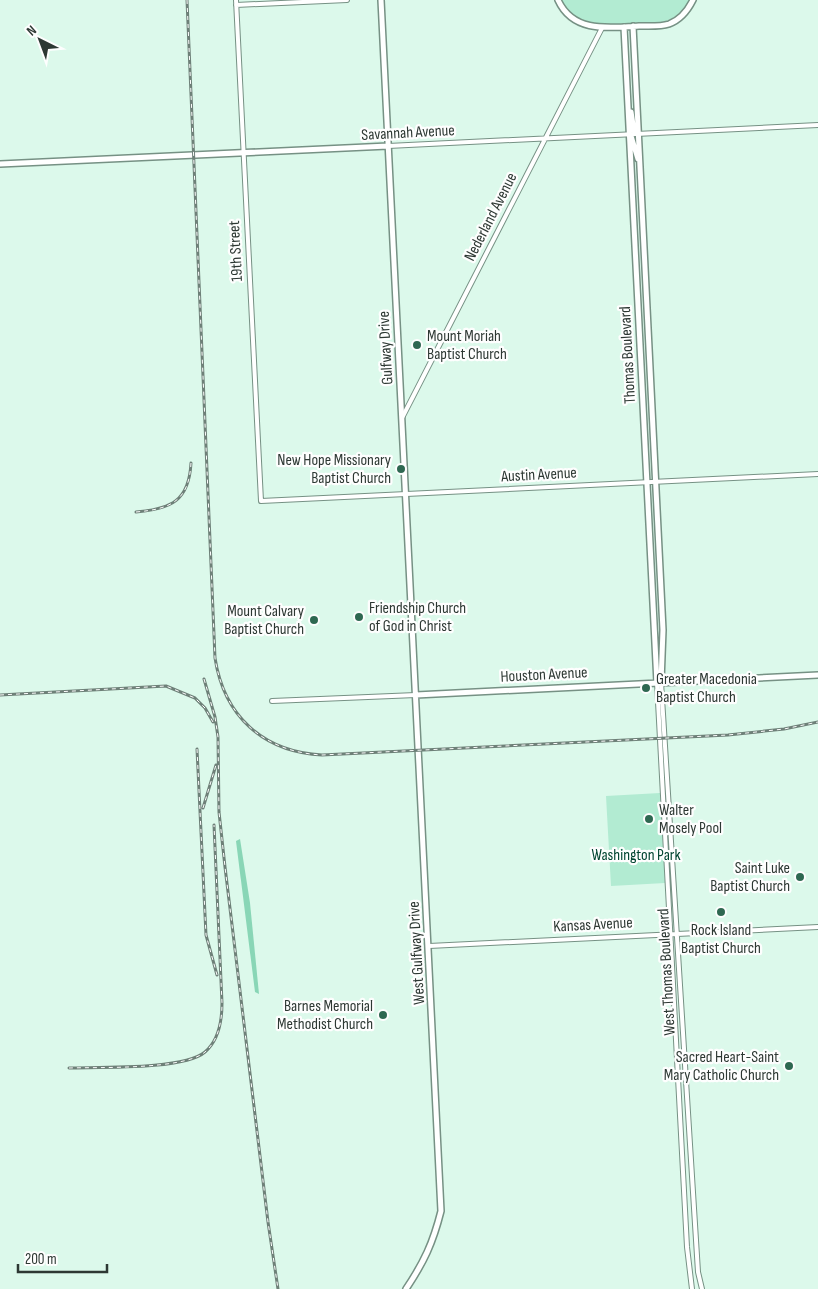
<svg xmlns="http://www.w3.org/2000/svg" width="818" height="1289" font-family="'Sofia Sans Condensed',sans-serif">
	<style>
		.green { fill: #b2ebd2 }
		.water { fill: #89d6b6 }
		.lines { fill: none; stroke-linecap: round; stroke-linejoin: round }
		.minor-casing { stroke: #769184; stroke-width: 6 }
		.major-casing { stroke: #769184; stroke-width: 8 }
		.minor { stroke: #fff; stroke-width: 4 }
		.major { stroke: #fff; stroke-width: 5 }
		.rail-casing { stroke: #6e8078; stroke-width: 3 }
		.rail { stroke: #fefefe; stroke-width: 1; stroke-dasharray: 4; stroke-linecap: butt }
		.poi-dot { fill: #2e6851; stroke: #fefefe; stroke-width: 2 }
		.labels { text-anchor: middle; dominant-baseline: central; stroke-width: 4.5; stroke-linejoin: round; paint-order: stroke }
		.street-label { font-size: 16px; fill: #2d3833; stroke: #fefefe }
		.poi-label { font-size: 16px; fill: #2d3833; stroke: #fefefe; text-anchor: end }
		.park-label { font-size: 16px; fill: #004430; stroke: #fefefe }
	</style>
	<rect width="100%" height="100%" fill="#dcf9eb"/>
	<path class="green" d="M561 0H690C685 8 679 15 671 19 653 27 600 29 582 22 572 17 566 9 561 0Z
		M660 793 665 883 611 886 606 796Z"/>
	<path class="water" d="M240 839 250 903 259 994 255 992 236 841Z"/>
	<g class="lines">
		<g class="minor-casing">
			<path id="minor" d="M236 0 261 501 818 474
				M236 5 347 0
				M388 146 818 125
				M402 418 602 28
				M661 682 698 1272 702 1289
				M657 683 687 1247 692 1289
				M272 701 416 695
				M429 946 818 927"/>
		</g>
		<g class="major-casing">
			<path id="major" d="M381 0 441 1211C433 1243 424 1262 406 1289
				M558 0C573 33 608 28 639 26 648 26 660 27 669 24 680 20 688 10 693 0
				M633 26 663 630 661 682
				M624 27 657 683
				M631 112 634 131 638 134
				M631 136 638 159
				M0 164 388 146
				M416 695 818 675"/>
		</g>
		<use href="#minor" class="minor"/>
		<use href="#major" class="major"/>
		<g class="rail-casing">
			<path id="rail" d="M187 0 215 658C224 716 263 752 322 755L728 735 784 729 818 722
				M136 512C171 509 189 501 191 463
				M204 679 215 717 218 737 219 812 225 867 268 1222 278 1289
				M0 695 166 686 195 698 205 708 213 722
				M197 749 206 935 217 975
				M203 808 216 765
				M69 1068C99 1067 184 1070 205 1052 219 1040 222 1020 222 1003L214 825"/>
		</g>
		<use href="#rail" class="rail"/>
	</g>
	<g class="poi-dot">
		<circle cx="417" cy="345" r="5"/>
		<circle cx="401" cy="469" r="5"/>
		<circle cx="359" cy="617" r="5"/>
		<circle cx="314" cy="620" r="5"/>
		<circle cx="646" cy="688" r="5"/>
		<circle cx="649" cy="819" r="5"/>
		<circle cx="800" cy="877" r="5"/>
		<circle cx="721" cy="912" r="5"/>
		<circle cx="383" cy="1015" r="5"/>
		<circle cx="789" cy="1066" r="5"/>
	</g>
	<g class="labels">
		<g class="street-label">
			<text transform="translate(408 133) rotate(-3)">Savannah Avenue</text>
			<text transform="translate(491 217) rotate(-63)">Nederland Avenue</text>
			<text transform="translate(236 251) rotate(-93)">19th Street</text>
			<text transform="translate(386 348) rotate(-93)">Gulfway Drive</text>
			<text transform="translate(628 355) rotate(-93)">Thomas Boulevard</text>
			<text transform="translate(539 475) rotate(-3)">Austin Avenue</text>
			<text transform="translate(544 675) rotate(-3)">Houston Avenue</text>
			<text transform="translate(593 925) rotate(-3)">Kansas Avenue</text>
			<text transform="translate(417 953) rotate(-93)">West Gulfway Drive</text>
			<text transform="translate(667 972) rotate(-93)">West Thomas Boulevard</text>
		</g>
		<g class="poi-label">
			<text x="427" y="336" text-anchor="start">Mount Moriah<tspan x="427" dy="18">Baptist Church</tspan></text>
			<text x="391" y="460">New Hope Missionary<tspan x="391" dy="18">Baptist Church</tspan></text>
			<text x="369" y="608" text-anchor="start">Friendship Church<tspan x="369" dy="18">of God in Christ</tspan></text>
			<text x="304" y="611">Mount Calvary<tspan x="304" dy="18">Baptist Church</tspan></text>
			<text x="656" y="679" text-anchor="start">Greater Macedonia<tspan x="656" dy="18">Baptist Church</tspan></text>
			<text x="659" y="810" text-anchor="start">Walter<tspan x="659" dy="18">Mosely Pool</tspan></text>
			<text x="790" y="868">Saint Luke<tspan x="790" dy="18">Baptist Church</tspan></text>
			<text x="721" y="930" text-anchor="middle">Rock Island<tspan x="721" dy="18">Baptist Church</tspan></text>
			<text x="373" y="1006">Barnes Memorial<tspan x="373" dy="18">Methodist Church</tspan></text>
			<text x="779" y="1057">Sacred Heart-Saint<tspan x="779" dy="18">Mary Catholic Church</tspan></text>
		</g>
		<g class="park-label">
			<text x="636" y="855">Washington Park</text>
		</g>
	</g>
	<g transform="translate(40 40) rotate(318)" stroke="#fefefe" stroke-width="4" paint-order="stroke">
	<path d="M0-4L9 19L0 12L-9 19Z" fill="#2d3833"/>
	<text y="-8" font-size="14" font-weight="bold" text-anchor="middle" fill="#2d3833">N</text>
	</g>
	<path d="M18 1264v8h89v-8" fill="none" stroke="#2d3833" stroke-width="2.5"/>
	<text x="25" y="1264" font-size="15" fill="#2d3833" stroke="#fefefe" stroke-width="4" paint-order="stroke">200 m</text>
</svg>
